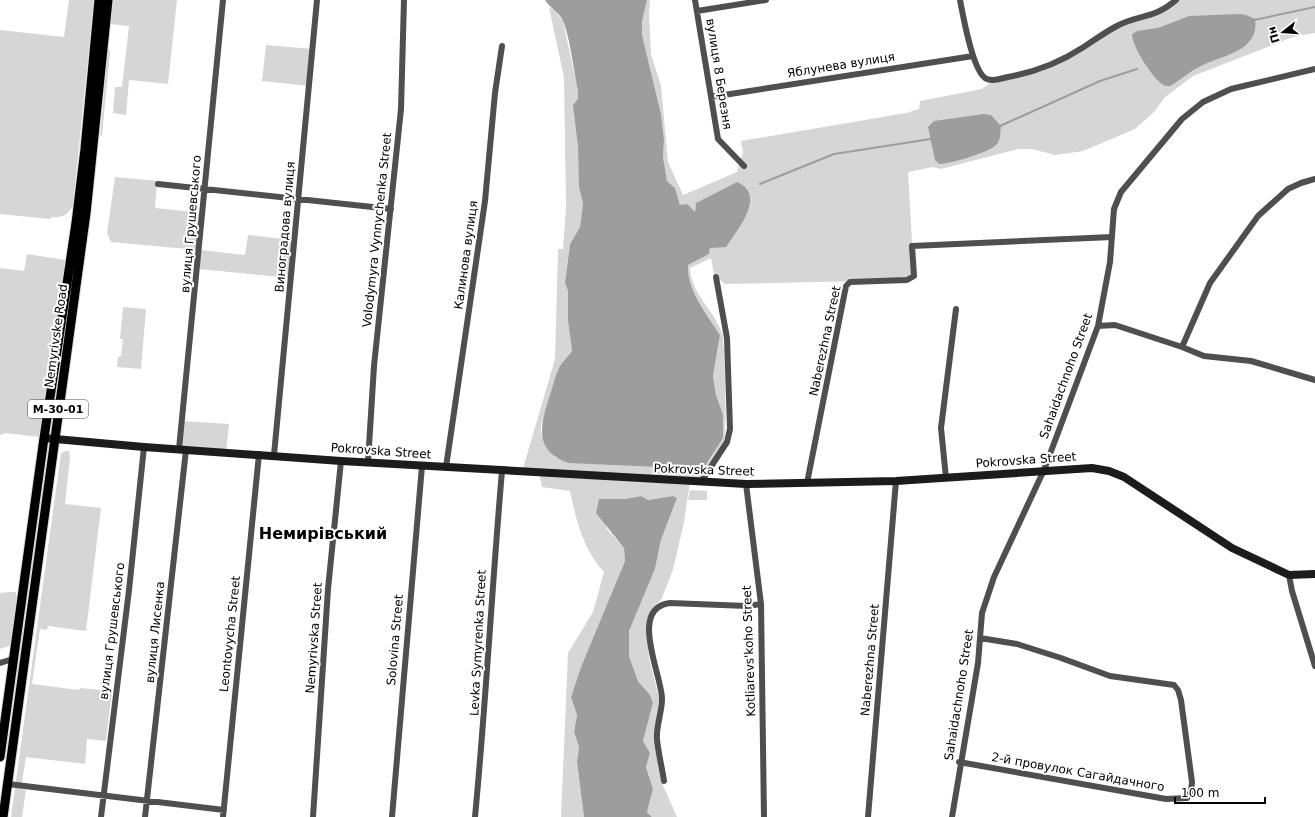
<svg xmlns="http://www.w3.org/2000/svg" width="1315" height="817" font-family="'DejaVu Sans',sans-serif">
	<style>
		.green { fill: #d6d6d6 }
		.water { fill: #9d9d9d }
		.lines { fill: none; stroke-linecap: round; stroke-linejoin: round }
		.stream { stroke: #9d9d9d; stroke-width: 2 }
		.primary-casing { stroke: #dbdbdb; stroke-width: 11 }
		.street { stroke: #4f4f4f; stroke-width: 6 }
		.secondary { stroke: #1c1c1c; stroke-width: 8 }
		.primary { stroke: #000; stroke-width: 9 }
		.labels { text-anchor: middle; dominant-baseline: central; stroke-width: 4; stroke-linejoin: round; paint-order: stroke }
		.shield { fill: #fff; stroke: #4c4c4c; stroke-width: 1 }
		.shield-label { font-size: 11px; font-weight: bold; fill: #000 }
		.street-label { font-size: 12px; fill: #000; stroke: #fff }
		.district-label { font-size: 16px; font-weight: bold; fill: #000; stroke: #fff }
	</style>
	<rect width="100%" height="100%" fill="#fff"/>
	<path class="green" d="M69 0H94L73 205C69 215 61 218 52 217L50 219 0 214V30L64 37Z
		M112 0H177L168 84 129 80 126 115 113 113 115 87H122L129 26 110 24Z
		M647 0H650L649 15 651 54 661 86 668 162 683 195 737 172 743 152 741 141 906 113 919 109 920 101 982 89 994 80 1039 70 1114 27 1152 15 1176 0H1315V33L1293 37 1193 76 1165 97 1154 112 1135 129 1083 151 1055 155 1032 149H1018L941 169 933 167 908 172 914 276 907 280 725 284 714 275 711 258 690 268C691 294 714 310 722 333 725 340 727 433 724 440 720 454 708 469 701 482H690L684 522 673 570 661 600 653 607 647 624 649 658 659 698 655 737 662 783 677 817H652L647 812 653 789 646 766 650 753 643 741 653 703 650 695 638 681 629 656V631L655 569 661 540 677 498 673 496 648 500 641 496 625 499H599L607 529 624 548 625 561 581 667 571 697 577 715 574 732 579 747 577 762 584 817H561L568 653 593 612 604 572C583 550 576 519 570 491L542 487 539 473 522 472 555 359 558 249H563L566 207 564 78 549 7 555 11 563 21 578 91 579 187 583 204 580 227 570 244 565 283 568 291V321L572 351 559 368 541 425V432L547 448 556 458 716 395 713 376 720 335C707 314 687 291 688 265L709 254 710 248 737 182 696 203 695 212 689 207 680 205 675 188 667 181 663 157 664 140 661 114 642 35V21Z
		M266 45 313 49 309 86 262 81Z
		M108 49 110 51 102 135 100 136Z
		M115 177 157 181 155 208 203 213 200 250 245 255 248 235 295 240 291 278 198 269 199 250 111 242 107 233Z
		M27 254 65 260 40 437 5 433 0 435V268L24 271Z
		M123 307 146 309 141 369 117 367 118 357 121 356 123 339H120Z
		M182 421 229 424 226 452 179 449Z
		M66 451H69L70 457 65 504 101 508 86 631 48 626 47 630 40 629 32 684 79 690 80 688 112 691 106 741 87 739 85 764 26 757 21 789 26 790 22 817H11L61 453Z
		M690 490 707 491V500H688Z
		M9 592H16L17 598 12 645 0 649V593Z"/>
	<path class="water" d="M545 0H647L642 21V35L661 114 664 140 663 157 667 181 675 188 680 205 687 204 695 212 696 203 737 182C767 195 738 229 726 247L710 248 709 254 688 265C687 291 707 314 720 335L713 376 716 395 723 415V438L703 469 569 463C532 451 541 423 550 395 553 386 555 376 559 368 562 362 568 357 572 351L568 321V291L565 283 570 244 580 227 583 204 579 187 578 146 573 105 578 99V91C574 72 570 37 563 21 559 12 550 8 545 0Z
		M1240 14 1246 15 1255 19C1260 52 1221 55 1199 67 1189 72 1180 80 1170 86 1168 86 1164 86 1162 84 1151 76 1132 46 1132 34L1137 31 1158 28 1189 16Z
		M984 114 991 115 1001 126C1000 132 1001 139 997 144 991 152 950 164 939 164L935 160 928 127 934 121Z
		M641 496 648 500 673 496 677 498 661 540 655 569 629 631V656L638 681 650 695 653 703 643 741 650 753 646 767 653 789 647 812 652 817H584L577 762 579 747 574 732 577 715 571 697 581 667 625 561 624 548 596 513 599 499H625Z"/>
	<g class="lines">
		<path class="stream" d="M1254 20 1315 7
			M1000 126 1100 81 1137 69
			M760 184 834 154 931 139"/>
		<g class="primary-casing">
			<path id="primary" d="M0 757 44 438 76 223 85 149 99 0
				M3 817 86 213 108 0"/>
		</g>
		<path class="street" d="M695 0 718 139 744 166
			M960 0C963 15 973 74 987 79 994 82 1002 78 1008 77 1035 72 1059 63 1082 48 1093 41 1104 33 1115 27 1138 14 1153 20 1176 0
			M697 11 766 0
			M711 97 973 56
			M158 184 391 209
			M1098 326 1115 325 1182 347 1210 283 1258 216 1288 189 1301 183 1315 179
			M1182 347 1204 356 1251 361 1315 380
			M179 449 223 0
			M274 455 317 0
			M368 462 374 366 401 109 404 0
			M446 467 485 201 495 93 502 46
			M946 478 941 428 956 309
			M701 482 727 442 730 429 727 338 716 277
			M807 483 846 286 850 282 907 280 914 276 912 246 1112 237
			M746 484 761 604 764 817
			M1289 575 1292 591 1315 666
			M0 663 13 659
			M959 762 1166 799 1187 798 1191 792 1192 782 1181 700 1178 690 1174 685 1110 676 1061 658 1017 644 980 638
			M664 781C662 767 658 752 657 739 656 726 662 712 662 699 662 675 628 608 670 603L747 606 761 604
			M8 784 224 810
			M101 817 129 590 144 447
			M145 817 186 450
			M223 817 259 454
			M313 817 328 589 341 461
			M392 817 422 466
			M475 817C486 702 492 586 502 471
			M868 817 896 481
			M952 817 978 663 982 613 994 577 1044 470 1098 326 1110 262 1114 209 1121 192 1182 119 1203 102 1231 89 1315 69"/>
		<path class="secondary" d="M44 438 144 447 341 461 746 484 896 481 1092 468 1109 471 1124 477 1232 548 1289 575 1315 574"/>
		<use href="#primary" class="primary"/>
	</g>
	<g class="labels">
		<rect class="shield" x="28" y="400" width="60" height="18" rx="3"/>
		<g class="shield-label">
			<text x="58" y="409">М-30-01</text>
		</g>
		<g class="street-label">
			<text transform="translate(841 65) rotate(-9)">Яблунева вулиця</text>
			<text transform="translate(719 74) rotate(81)">вулиця 8 Березня</text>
			<text transform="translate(191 224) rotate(-85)">вулиця Грушевського</text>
			<text transform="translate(285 227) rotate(-85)">Виноградова вулиця</text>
			<text transform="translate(377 230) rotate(-84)">Volodymyra Vynnychenka Street</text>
			<text transform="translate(466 255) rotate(-82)">Калинова вулиця</text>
			<text transform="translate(56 336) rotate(-82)">Nemyrivske Road</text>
			<text transform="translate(825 341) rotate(-78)">Naberezhna Street</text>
			<text transform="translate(1066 376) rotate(-70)">Sahaidachnoho Street</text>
			<text transform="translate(381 451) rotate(4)">Pokrovska Street</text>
			<text transform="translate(1026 460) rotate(-4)">Pokrovska Street</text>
			<text transform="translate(704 470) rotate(2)">Pokrovska Street</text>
			<text transform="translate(112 631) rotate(-83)">вулиця Грушевського</text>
			<text transform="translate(155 632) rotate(-84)">вулиця Лисенка</text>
			<text transform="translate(230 634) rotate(-84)">Leontovycha Street</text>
			<text transform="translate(314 638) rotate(-86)">Nemyrivska Street</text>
			<text transform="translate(395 640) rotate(-85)">Solovina Street</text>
			<text transform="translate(478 643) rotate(-87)">Levka Symyrenka Street</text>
			<text transform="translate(749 651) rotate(-92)">Kotliarevs'koho Street</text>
			<text transform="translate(870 660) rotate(-85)">Naberezhna Street</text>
			<text transform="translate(959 695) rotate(-81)">Sahaidachnoho Street</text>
			<text transform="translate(1078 772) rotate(10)">2-й провулок Сагайдачного</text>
		</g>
		<g class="district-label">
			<text x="323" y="533">Немирівський</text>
		</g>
	</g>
	<g transform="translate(1283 32) rotate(253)" stroke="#ffffff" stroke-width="3" paint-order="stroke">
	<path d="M0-3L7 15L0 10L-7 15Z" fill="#000000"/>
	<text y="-6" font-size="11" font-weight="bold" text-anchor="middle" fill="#000000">Пн</text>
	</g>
	<path d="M1175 797v6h90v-6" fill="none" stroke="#000000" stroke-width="2"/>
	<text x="1181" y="797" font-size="12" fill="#000000" stroke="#ffffff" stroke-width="3" paint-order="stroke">100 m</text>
</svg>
